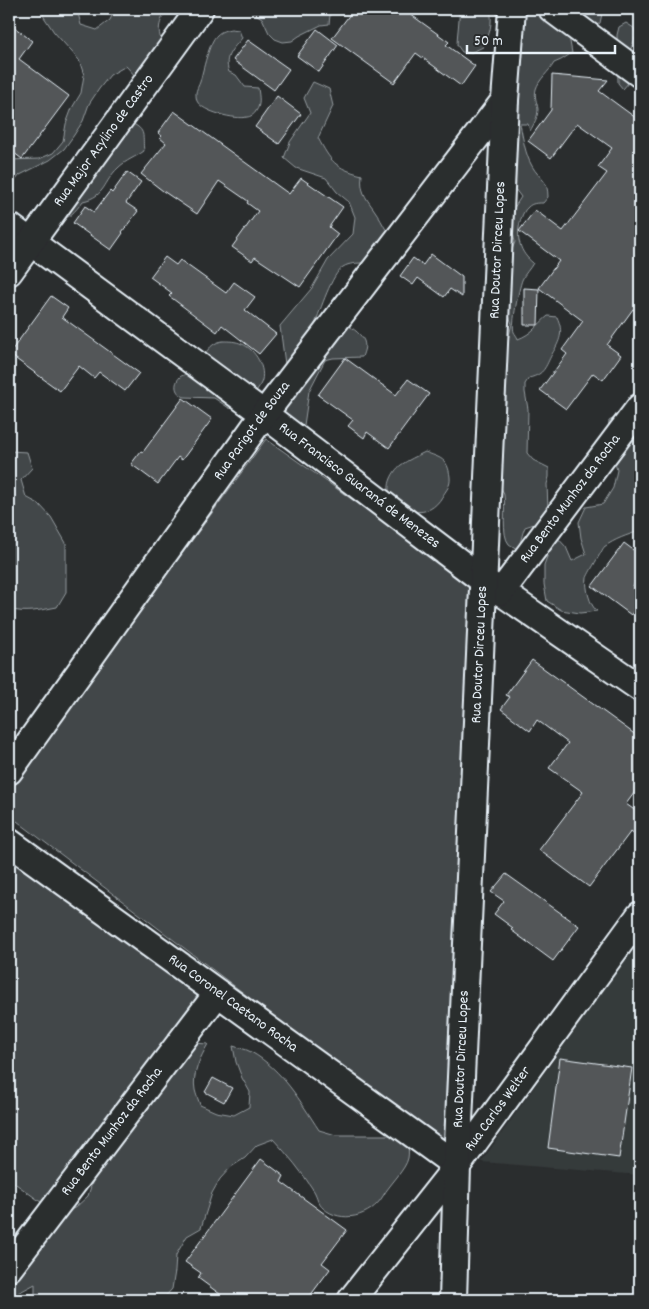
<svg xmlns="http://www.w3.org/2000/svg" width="649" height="1309" font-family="Dekko,sans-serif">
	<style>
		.built { fill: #363a3b }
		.green { fill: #424648; stroke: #959ca0 }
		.building { fill: #535759; stroke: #e8f1f8 }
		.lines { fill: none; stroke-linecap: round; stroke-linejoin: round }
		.minor-casing { stroke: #e8f1f8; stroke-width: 30 }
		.minor { stroke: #2a2d2e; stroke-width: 26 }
		.labels { text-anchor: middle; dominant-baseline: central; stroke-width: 4; stroke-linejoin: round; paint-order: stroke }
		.street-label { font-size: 15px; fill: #e8f1f8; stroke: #2a2d2e }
	</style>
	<rect width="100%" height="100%" fill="#2a2d2e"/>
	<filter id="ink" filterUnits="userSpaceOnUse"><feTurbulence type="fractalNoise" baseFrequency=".02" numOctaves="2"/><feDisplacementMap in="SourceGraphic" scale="10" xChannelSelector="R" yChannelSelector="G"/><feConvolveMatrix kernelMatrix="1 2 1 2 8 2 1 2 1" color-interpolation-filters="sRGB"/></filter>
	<g filter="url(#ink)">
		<path class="built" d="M640 938V1175L481 1162Z"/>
		<path class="green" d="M42 9H77L81 25 97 30 110 20 115 9H167C157 26 157 32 165 50L138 79 126 66 110 75 99 89 89 104 83 121 74 135 64 149 50 160 20 175 9 188V160L39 159 53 153 63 141 66 124 72 108 81 93 84 75 79 60 54 32 44 17Z
			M247 9H328L330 15 329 24 321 25 299 36 292 41 283 42 275 39 269 33 262 18Z
			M459 9H490C493 22 490 35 483 47L470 53 462 52 457 45C457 33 460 21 459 9Z
			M513 9H550L569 36 572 53 561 60 554 63C549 72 539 79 536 89 534 97 537 102 538 109 538 117 534 124 530 131L528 124H520C523 138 525 154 532 166 540 180 548 179 548 197L543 203C537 203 532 203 528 207 520 213 516 235 520 244 522 252 527 258 533 263 530 269 524 274 522 280 519 288 511 325 514 332 515 334 517 336 518 339 532 334 537 325 548 316L557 317C564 332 560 341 552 354 545 367 545 374 529 378L525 384V392L528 409 527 453 533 460 549 468V477L547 484 548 510 540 522 525 527C521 536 522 541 517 549 516 548 510 545 509 544 501 535 506 507 504 495 503 489 499 485 496 481L497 464 503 458 501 449 502 408 506 403 504 387V355L512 324 507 309 509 257 515 242 512 226V211L521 197 512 185Z
			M579 9H603L600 23 590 30 580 18Z
			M626 23 634 28 636 36 630 51 629 82 623 89 618 83 617 35 619 27Z
			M231 29 239 30 242 38C233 49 223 56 229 72L236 75 245 87 258 88C259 96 261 105 256 111 255 114 250 117 247 117 236 120 202 112 197 101 196 98 196 96 196 93 196 90 199 85 200 82 203 71 209 42 217 35 221 31 226 30 231 29Z
			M313 82 329 89 333 106 318 138C331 162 335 168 362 175 360 190 365 197 373 208 379 216 383 225 388 233L366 263C358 263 349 263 343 267 332 273 320 311 315 324 318 323 320 321 322 320 335 316 359 329 364 341 366 347 364 351 362 357L333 358 325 360 309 391 303 432 275 409 288 387 280 326 312 288 328 260 353 234 355 217 349 202 337 192 326 178 296 168 284 158 290 142 310 113 304 98Z
			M131 123C147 130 142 136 144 151 136 157 126 160 118 168 103 182 106 196 83 201 75 212 68 219 56 223Z
			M223 341C229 341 236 341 242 344 255 349 267 369 261 383 257 393 246 401 238 409L229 408 214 398 185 397C175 394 173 384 180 377 183 374 191 374 196 372 202 360 207 343 223 341Z
			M640 403V531C627 535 615 539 604 547 603 549 587 576 587 578 585 587 590 606 597 611L580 613 561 610 547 601 544 584V565L555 535 566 547 572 561 586 554 581 538 579 522 586 507 603 504 613 488 617 470 607 437 609 421Z
			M266 439 478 588 456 1135 441 1143 9 815V791Z
			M9 451 27 452 32 468 21 480 26 497 39 504 51 517 66 543V592L57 607C41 610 25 614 9 609Z
			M425 452C440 458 448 458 450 477 451 486 446 490 442 497 436 507 426 514 413 511 409 510 404 505 400 503 398 501 393 498 391 496 385 486 393 471 401 465 408 460 417 456 425 452Z
			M9 859 198 996 45 1205 9 1179Z
			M193 1043 208 1044C200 1058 192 1074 195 1090 196 1095 199 1101 200 1105L216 1112 234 1115 249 1107 250 1092 242 1078 236 1062 233 1046C239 1048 246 1049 251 1052 283 1070 300 1101 319 1130L336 1135H392L408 1142C408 1147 409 1153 408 1158 406 1169 389 1185 383 1196 371 1217 341 1224 323 1208 318 1204 317 1196 314 1191 302 1172 288 1155 273 1139L257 1145 245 1158 231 1167 220 1179 212 1193 201 1228 187 1236 176 1255 175 1271 172 1289 162 1300H35V1284L18 1293 13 1300H9V1277L62 1215 76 1207 88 1196 98 1164Z"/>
		<path class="building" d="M354 9H403L449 42 446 45 475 66 461 86 416 53 394 83 332 38Z
			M9 23 32 41 19 59 69 96 22 159 9 149Z
			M317 29 338 45 319 72 297 56Z
			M248 40 289 69 274 90 233 60Z
			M552 75 608 80 599 91 640 121V314L633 309 607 345 621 355 603 380 593 373 566 409 540 390 567 354 562 350 583 321 539 288 559 261 519 231 535 210 563 231 607 173 598 167 612 148 577 123 551 158 528 141 551 110Z
			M277 96 301 114 279 144 255 127Z
			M174 111 289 194 301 178 343 207 329 227 338 234 300 287 255 257 252 261 232 247 258 211 247 203 248 201 219 181 197 214 163 191 141 174 166 143 160 138 162 136 158 133Z
			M127 172 141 182 126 203 138 211 122 232 123 233 111 250 73 223 85 206 94 212 110 191 112 193Z
			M431 254 462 277V297L450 289 444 297 418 278 413 285 400 276 413 258 423 265Z
			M165 257 176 265 180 260 226 293 234 282 255 297 245 310 276 334 259 354 222 325 217 332 169 296 172 293 150 277Z
			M524 288 539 289 538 325H524Z
			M51 296 68 308 62 317 139 373 125 391 99 372 94 378 79 366 60 391 9 354Z
			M345 358 396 395 408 379 429 394 389 448 367 432 364 438 348 426 353 420 318 395Z
			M183 398 212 419 182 460 178 457 158 484 131 464 141 451 143 452Z
			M624 543 640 555V577L632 587 640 593V602L631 615 592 586Z
			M532 660 640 738V785L626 804 640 814V838L631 831 589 887 539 850 583 792 549 768 568 743 537 720 530 731 501 709 510 697 506 695Z
			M506 874 579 926 553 961 511 930 513 928 494 914 504 901 491 892Z
			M560 1058 632 1068 619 1158 548 1148Z
			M213 1078 232 1088 224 1102 205 1092Z
			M261 1159 284 1176 281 1182 347 1230 322 1263 330 1269 307 1300H228L198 1278 201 1273 185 1262Z"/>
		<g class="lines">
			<g class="minor-casing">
				<g id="minor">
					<path d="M552 9 640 74"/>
					<path id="s1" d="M9 226 264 414 484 581 501 592 640 688"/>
					<path id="s2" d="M9 272 200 9"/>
					<path id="s3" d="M501 592 640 407"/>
					<path id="s4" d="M9 771 264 414 505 100"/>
					<path id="s5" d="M9 842 457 1166"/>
					<path id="s6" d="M9 1268 217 994"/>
					<path id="s7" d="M351 1300 457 1166 640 915"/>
					<path id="s8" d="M453 1300 457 1166 505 100 512 9"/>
				</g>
			</g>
			<use href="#minor" class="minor"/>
		</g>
	</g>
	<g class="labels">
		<g class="street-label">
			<text stroke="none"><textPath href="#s2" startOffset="162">Rua Major Acylino de Castro</textPath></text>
			<text stroke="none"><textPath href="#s8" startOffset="1051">Rua Doutor Dirceu Lopes</textPath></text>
			<text stroke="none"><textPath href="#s4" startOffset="418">Rua Parigot de Souza</textPath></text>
			<text stroke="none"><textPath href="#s1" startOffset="436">Rua Francisco Guaraná de Menezes</textPath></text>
			<text stroke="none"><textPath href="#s3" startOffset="116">Rua Bento Munhoz da Rocha</textPath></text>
			<text stroke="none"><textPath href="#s8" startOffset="646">Rua Doutor Dirceu Lopes</textPath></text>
			<text stroke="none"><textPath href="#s5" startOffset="276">Rua Coronel Caetano Rocha</textPath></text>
			<text stroke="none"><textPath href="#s8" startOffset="241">Rua Doutor Dirceu Lopes</textPath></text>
			<text stroke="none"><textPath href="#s7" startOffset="241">Rua Carlos Welter</textPath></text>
			<text stroke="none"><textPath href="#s6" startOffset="171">Rua Bento Munhoz da Rocha</textPath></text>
		</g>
	</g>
	<rect width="649" height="1309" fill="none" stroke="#2a2d2e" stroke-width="30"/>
	<rect x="15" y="15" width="619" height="1279" fill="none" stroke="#e8f1f8" stroke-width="2" filter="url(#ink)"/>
	<path d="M467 45v8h148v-8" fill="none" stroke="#e8f1f8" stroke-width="2.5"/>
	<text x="474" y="45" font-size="15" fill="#e8f1f8" stroke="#2a2d2e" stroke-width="4" paint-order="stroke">50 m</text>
</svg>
